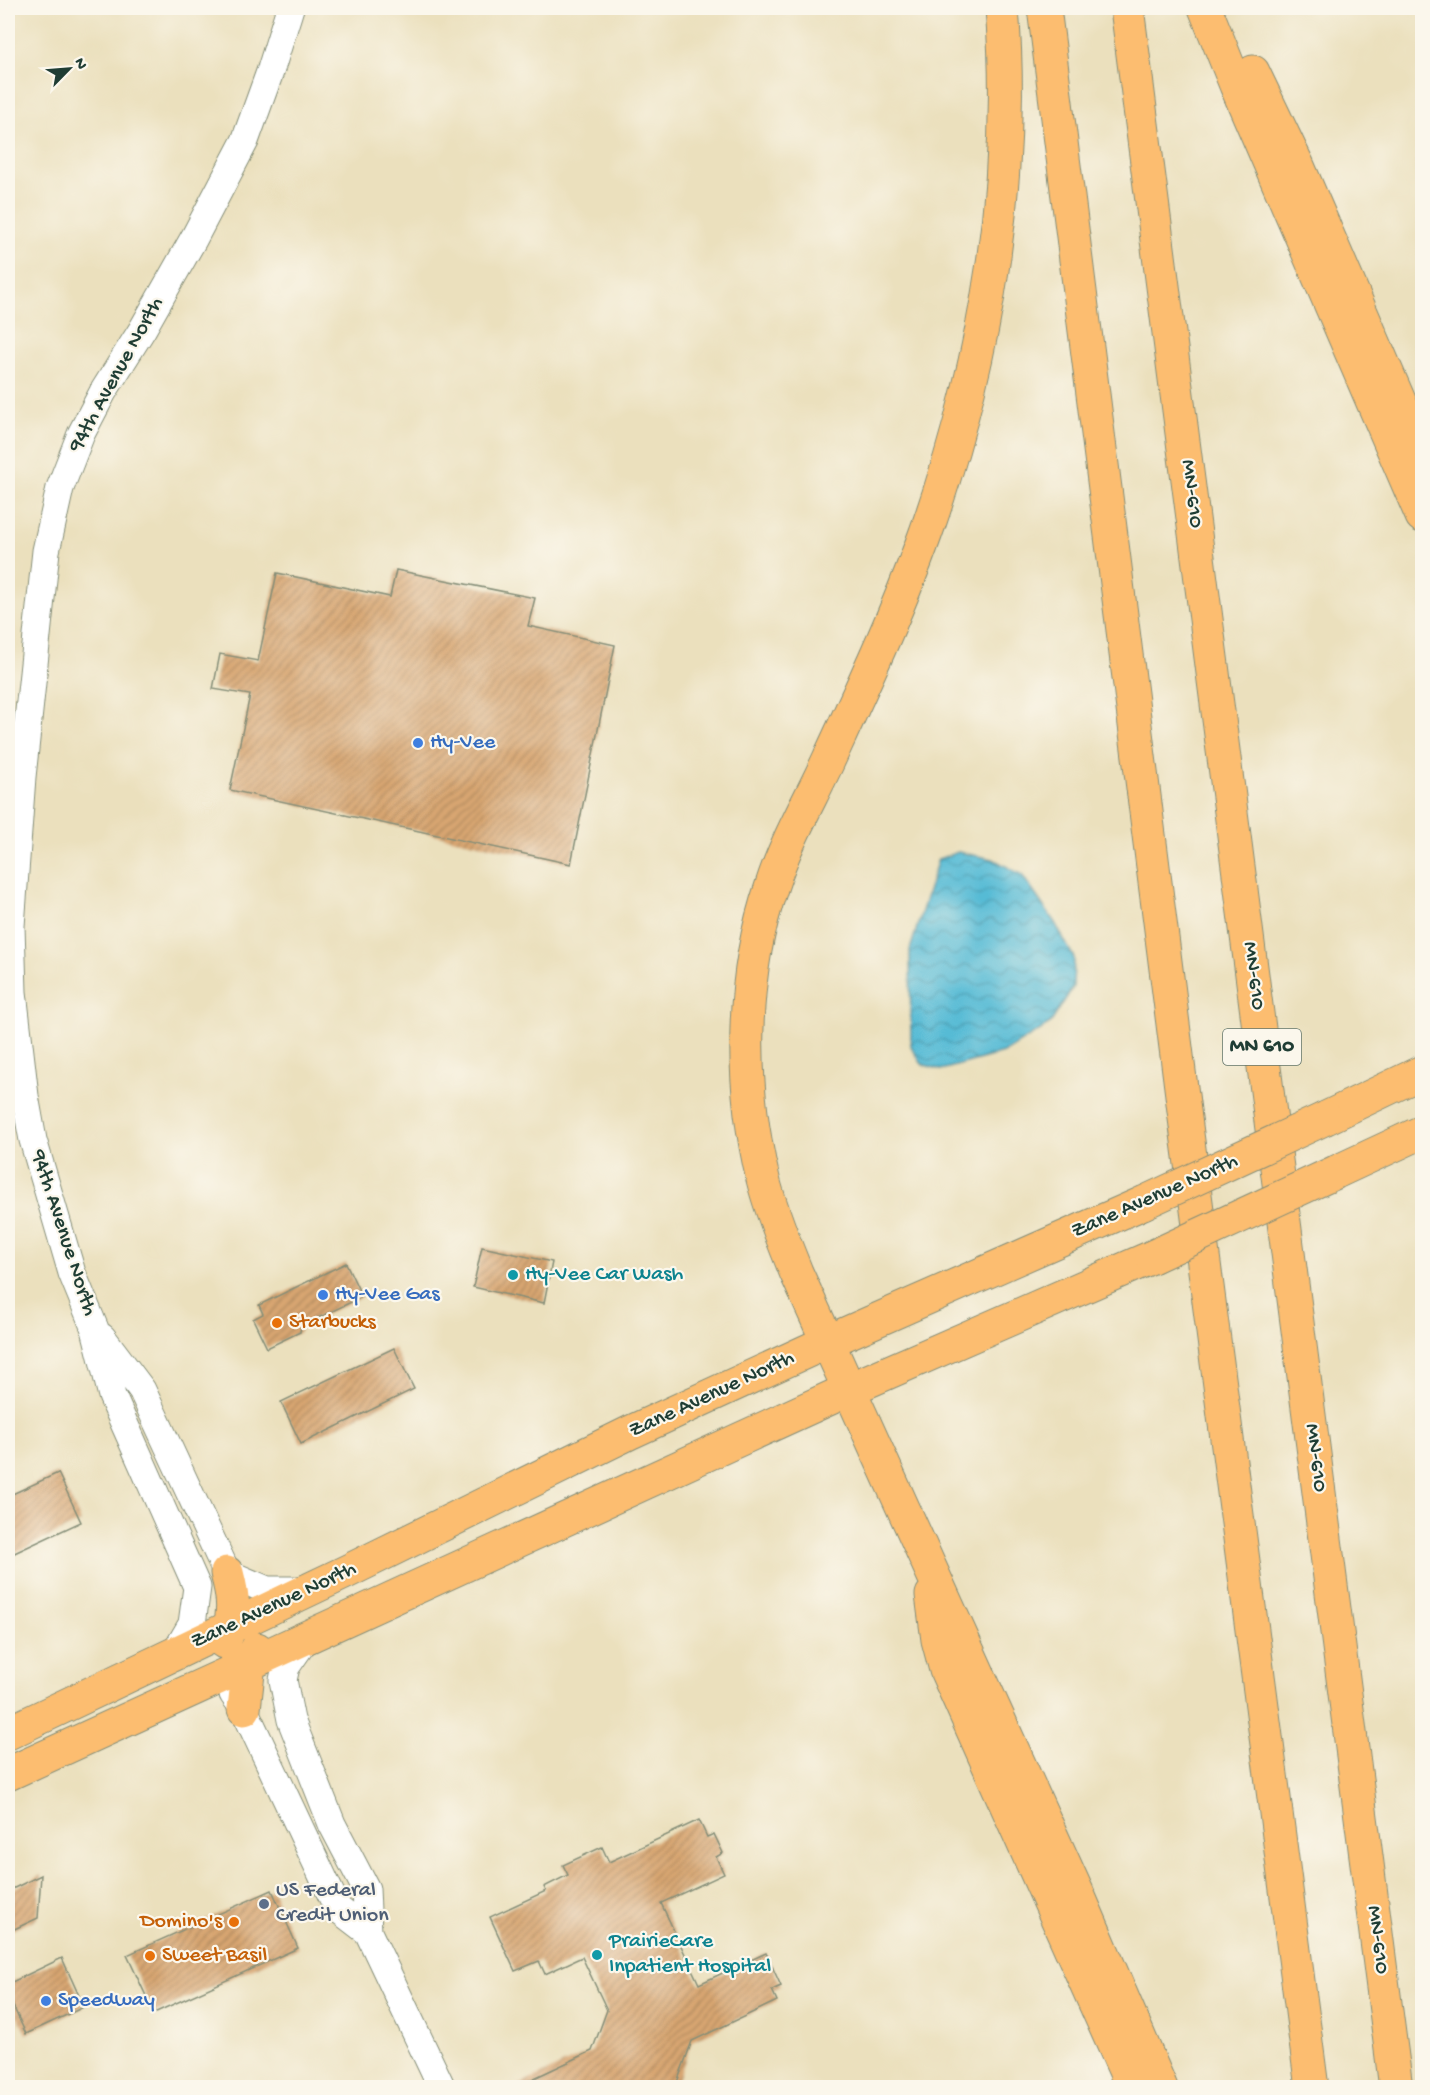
<svg xmlns="http://www.w3.org/2000/svg" width="1430" height="2095" font-family="'Gochi Hand',sans-serif">
	<style>
		.water { fill: url(#water-waves); stroke: #3a7c84; stroke-width: 1.5 }
		.building { fill: url(#building-hatch) }
		.lines { fill: none; stroke-linecap: round; stroke-linejoin: round }
		.minor-casing { stroke: #858e78; stroke-width: 29 }
		.major-casing { stroke: #858e78; stroke-width: 35 }
		.highway-casing { stroke: #858e78; stroke-width: 35 }
		.minor { stroke: #fff; stroke-width: 27 }
		.major { stroke: #fcbd6f; stroke-width: 33 }
		.highway { stroke: #fcbd6f; stroke-width: 33 }
		.major-bridge-casing { stroke: #858e78; stroke-width: 35; stroke-linecap: butt }
		.major-bridge { stroke: #fcbd6f; stroke-width: 33 }
		.shop-dot { fill: #3f7fe0; stroke: #fbf7ec; stroke-width: 2 }
		.culture-dot { fill: #0f9aa8; stroke: #fbf7ec; stroke-width: 2 }
		.food-dot { fill: #e8710a; stroke: #fbf7ec; stroke-width: 2 }
		.service-dot { fill: #5c6f8a; stroke: #fbf7ec; stroke-width: 2 }
		.labels { text-anchor: middle; dominant-baseline: central; stroke-width: 4.5; stroke-linejoin: round; paint-order: stroke }
		.shield { fill: #fbf7ec; stroke: #61756b; stroke-width: 1.5 }
		.shield-label { font-size: 21px; font-weight: bold; fill: #1f3d34 }
		.street-label { font-size: 22px; fill: #1f3d34; stroke: #fbf7ec }
		.shop-label { font-size: 22px; fill: #366cbe; stroke: #fbf7ec; text-anchor: start }
		.culture-label { font-size: 22px; fill: #0d838f; stroke: #fbf7ec; text-anchor: start }
		.food-label { font-size: 22px; fill: #c56008; stroke: #fbf7ec; text-anchor: start }
		.service-label { font-size: 22px; fill: #4e5e75; stroke: #fbf7ec; text-anchor: start }
	</style>
	<defs>
		<pattern id="water-waves" width="16" height="10" patternUnits="userSpaceOnUse" patternTransform="scale(1.5)"><rect width="16" height="10" fill="#56bbd5"/><path d="M0 5q4-4 8 0t8 0" fill="none" stroke="#4799ae"/></pattern>
		<pattern id="building-hatch" width="6" height="6" patternUnits="userSpaceOnUse" patternTransform="scale(1.5)"><rect width="6" height="6" fill="#d8a671"/><path d="M-1 1l2-2M0 6l6-6M5 7l2-2" fill="none" stroke="#af885e"/></pattern>
	</defs>
	<rect width="100%" height="100%" fill="#fbf7ec"/>
	<filter id="ink" filterUnits="userSpaceOnUse"><feTurbulence type="fractalNoise" baseFrequency=".0167" numOctaves="2"/><feDisplacementMap in="SourceGraphic" scale="12" xChannelSelector="R" yChannelSelector="G"/><feConvolveMatrix kernelMatrix="1 2 1 2 8 2 1 2 1" color-interpolation-filters="sRGB"/></filter>
	<filter id="wash" filterUnits="userSpaceOnUse"><feTurbulence type="fractalNoise" baseFrequency=".008" numOctaves="4" result="noise"/><feDisplacementMap in="SourceGraphic" scale="24" xChannelSelector="R" yChannelSelector="G"/><feGaussianBlur stdDeviation="1.35" result="paint"/><feColorMatrix in="noise" values="0 0 0 0 0 0 0 0 0 0 0 0 0 0 0 0 0 1.4 0 .05"/><feComposite in="paint" operator="in"/></filter>
	<g filter="url(#wash)">
		<rect width="100%" height="100%" fill="#ebe0bd"/>
		<path class="water" d="M958 852 993 859 1022 875 1055 923 1074 958 1073 987 1050 1024 1003 1053 941 1070 922 1064 911 1046 910 950 938 859Z"/>
		<g id="blocks">
			<path class="building" d="M396 570 535 598 528 626 615 645 571 864 230 790 250 695 213 689 220 654 258 661 277 573 390 597Z
				M482 1247 552 1262 544 1303 473 1287Z
				M346 1263 362 1297 301 1326 300 1332 267 1348 253 1319 263 1314 259 1305Z
				M394 1348 414 1389 301 1444 281 1402Z
				M58 1473 81 1522 8 1556V1496Z
				M699 1820 707 1837 714 1834 723 1853 716 1857 724 1874 661 1903 699 1984 766 1953 781 1986 772 1990 777 2001 692 2041 675 2088H513L592 2051 607 2010 582 1957 545 1974 539 1961 515 1971 490 1917 546 1891 544 1887 568 1875 563 1865 602 1847 609 1862Z
				M41 1875 38 1918 8 1932V1891Z
				M272 1890 298 1948 154 2013 127 1955Z
				M62 1958 84 2007 26 2034 8 1995 12 1982Z"/>
		</g>
	</g>
	<g filter="url(#ink)">
		<use href="#blocks" fill-opacity="0" stroke="#858e78" stroke-width="1.5"/>
		<g class="lines">
			<g class="minor-casing">
				<path id="minor" d="M102 1337 142 1390 227 1573 267 1590H304
					M307 1637 286 1667 283 1680 291 1720 332 1824 366 1889 368 1932 442 2088
					M175 1653 192 1624 197 1587 112 1396 95 1329 72 1273 33 1140 25 1096 13 992 11 926 22 777 46 551 60 488 81 434 103 392 142 330 194 238 245 141 271 69 290 8
					M233 1694 244 1709 338 1909 368 1932"/>
			</g>
			<g class="major-casing">
				<path id="major" d="M1326 1118 1422 1072
					M1336 1172 1422 1132
					M224 1642C236 1616 234 1599 227 1573
					M244 1709 249 1664 257 1649
					M8 1733 346 1572 631 1432 827 1342 1143 1203
					M8 1774 850 1389 1152 1257"/>
			</g>
			<g class="highway-casing">
				<path id="highway" d="M1002 8C1016 181 986 358 930 521 902 602 865 681 829 759 810 800 786 841 772 885 740 978 740 1084 763 1179 771 1211 784 1242 796 1272L1077 1892 1161 2088
					M1044 8 1183 1103 1312 2088
					M1127 8 1396 2088
					M1205 8 1236 85 1422 516
					M1253 72 1297 164 1422 454
					M932 1595 938 1640 946 1670 1133 2088"/>
			</g>
			<use href="#minor" class="minor"/>
			<use href="#major" class="major"/>
			<use href="#highway" class="highway"/>
			<g class="major-bridge-casing">
				<path id="major-bridge" d="M1143 1203 1326 1118
					M1152 1257 1336 1172"/>
			</g>
			<use href="#major-bridge" class="major-bridge"/>
		</g>
	</g>
	<g class="shop-dot">
		<circle cx="418" cy="743" r="6"/>
		<circle cx="323" cy="1295" r="6"/>
		<circle cx="46" cy="2001" r="6"/>
	</g>
	<g class="culture-dot">
		<circle cx="513" cy="1275" r="6"/>
		<circle cx="597" cy="1955" r="6"/>
	</g>
	<g class="food-dot">
		<circle cx="277" cy="1323" r="6"/>
		<circle cx="234" cy="1922" r="6"/>
		<circle cx="150" cy="1956" r="6"/>
	</g>
	<circle class="service-dot" cx="264" cy="1904" r="6"/>
	<g class="labels">
		<rect class="shield" x="1223" y="1029" width="78" height="36" rx="4.5"/>
		<g class="shield-label">
			<text x="1262" y="1047">MN 610</text>
		</g>
		<g class="street-label">
			<text transform="translate(117 375) rotate(-61)">94th Avenue North</text>
			<text transform="translate(1191 494) rotate(83)">MN-610</text>
			<text transform="translate(1253 976) rotate(83)">MN-610</text>
			<text transform="translate(1155 1197) rotate(-24)">Zane Avenue North</text>
			<text transform="translate(63 1233) rotate(72)">94th Avenue North</text>
			<text transform="translate(712 1395) rotate(-25)">Zane Avenue North</text>
			<text transform="translate(1315 1458) rotate(83)">MN-610</text>
			<text transform="translate(274 1606) rotate(-25)">Zane Avenue North</text>
			<text transform="translate(1377 1940) rotate(83)">MN-610</text>
		</g>
		<g class="shop-label">
			<text x="430" y="743">Hy-Vee</text>
			<text x="335" y="1295">Hy-Vee Gas</text>
			<text x="58" y="2001">Speedway</text>
		</g>
		<g class="culture-label">
			<text x="525" y="1275">Hy-Vee Car Wash</text>
			<text x="609" y="1942">PrairieCare<tspan x="609" dy="25">Inpatient Hospital</tspan></text>
		</g>
		<g class="food-label">
			<text x="289" y="1323">Starbucks</text>
			<text x="222" y="1922" text-anchor="end">Domino's</text>
			<text x="162" y="1956">Sweet Basil</text>
		</g>
		<g class="service-label">
			<text x="276" y="1891">US Federal<tspan x="276" dy="25">Credit Union</tspan></text>
		</g>
	</g>
	<rect width="1430" height="2095" fill="none" stroke="#fbf7ec" stroke-width="30"/>
	<g transform="translate(69 69) rotate(65)" stroke="#fbf7ec" stroke-width="4.5" paint-order="stroke">
	<path d="M0-4.5L10 22L0 15L-10 22Z" fill="#1f3d34"/>
	<text y="-9" font-size="16" font-weight="bold" text-anchor="middle" fill="#1f3d34">N</text>
	</g>
</svg>
